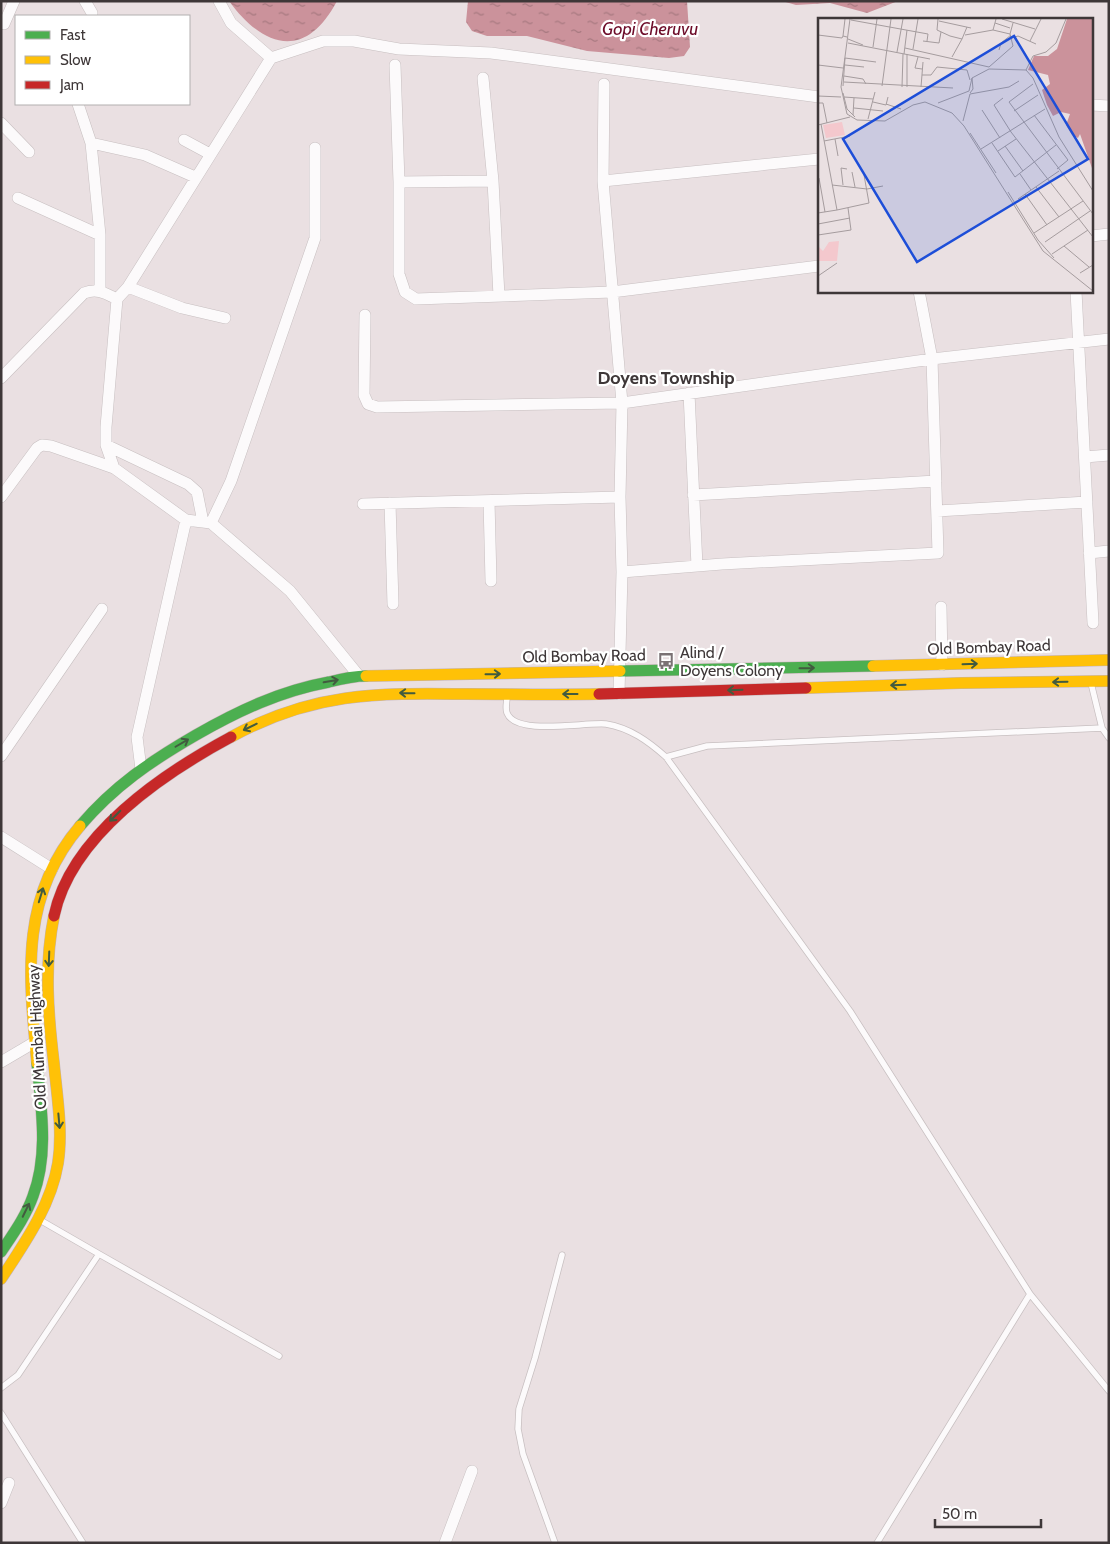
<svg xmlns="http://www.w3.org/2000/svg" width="1110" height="1544" font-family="Cabin,sans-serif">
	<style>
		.water { fill: url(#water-ripples) }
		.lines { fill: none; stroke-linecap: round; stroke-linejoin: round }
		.lane-casing { stroke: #c7bfc0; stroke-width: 7 }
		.street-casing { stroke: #c7bfc0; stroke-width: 12 }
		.fast-casing { stroke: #c2b1b4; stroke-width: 12 }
		.slow-casing { stroke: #c2b1b4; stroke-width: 12 }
		.jam-casing { stroke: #c2b1b4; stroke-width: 12 }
		.lane { stroke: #fcfafb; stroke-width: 5.5 }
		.street { stroke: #fcfafb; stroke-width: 11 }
		.fast { stroke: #4caf50; stroke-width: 11 }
		.slow { stroke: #ffc107; stroke-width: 11 }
		.jam { stroke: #c62828; stroke-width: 11 }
		.oneway { stroke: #425b3f }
		.labels { text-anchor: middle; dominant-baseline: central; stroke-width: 4.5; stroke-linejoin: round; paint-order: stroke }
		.street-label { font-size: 16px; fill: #3e3738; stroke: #fff }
		.poi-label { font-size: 16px; fill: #3e3738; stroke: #fff; text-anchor: start }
		.water-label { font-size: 18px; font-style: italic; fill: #6d0c29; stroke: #fff }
		.neighbourhood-label { font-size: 18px; font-weight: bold; fill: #3e3738; stroke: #fff }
		.inset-road { fill: none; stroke: #a59c9e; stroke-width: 1 }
		.view { fill: #1d4ed8; fill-opacity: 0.15; stroke: #1d4ed8; stroke-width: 2.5 }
		.inset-edge { fill: none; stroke: #3e3738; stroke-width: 2.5 }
	</style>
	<defs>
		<pattern id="water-ripples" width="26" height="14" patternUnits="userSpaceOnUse" patternTransform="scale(1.25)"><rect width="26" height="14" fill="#cb929b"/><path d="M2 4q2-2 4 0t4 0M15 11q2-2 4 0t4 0" fill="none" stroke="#a6787f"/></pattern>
	</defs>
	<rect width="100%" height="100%" fill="#eae0e2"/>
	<path class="water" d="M229 1H337C306 60 264 49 229 1Z
		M468 1H687L690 47 684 56 669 58 587 51 527 36H487L472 31 466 22Z
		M782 1H898L867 13 830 3 796 5Z"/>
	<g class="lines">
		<g class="lane-casing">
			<path id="lane" d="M1091 683 1102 728 1109 738
				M507 697C507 702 505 708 507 713 516 736 584 722 606 724 630 728 648 741 666 757L850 1011 1030 1294 1109 1391
				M666 757 707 746 1102 728
				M99 1254 279 1356
				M1 1388 18 1375 99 1254 40 1220
				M1 1413 83 1543
				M555 1543 523 1454 518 1429 519 1409 535 1358 562 1255
				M877 1543 1030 1294"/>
		</g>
		<g class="street-casing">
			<path id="street" d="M85 1 92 13
				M219 1 231 23 271 58
				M4 24 14 1
				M395 65 399 182V274L405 292 416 299 612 292 819 266
				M483 78 493 181 499 296
				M604 84 603 181 622 403 620 497 622 572 619 694
				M78 104 91 143 100 235V290
				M1091 105 1109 106
				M1 123 29 152
				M184 140 210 154
				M91 143 145 155 195 177
				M603 181 819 159
				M399 182 493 181
				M18 198 100 235
				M1091 236 1109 234
				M128 287 182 308 225 318
				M1076 291 1093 623
				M365 315 364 395 368 404 377 407 622 403 932 359 1109 339
				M1 378 84 293C97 288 105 293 117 299
				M689 393 697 566
				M106 445 188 484 197 492 203 522
				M1085 457 1109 455
				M693 495 936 481
				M1 497 37 448 42 445 51 446 114 468
				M489 501 491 581
				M390 503 393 604
				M363 504 620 497
				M937 511 1087 502
				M186 520 211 523 290 591 359 676
				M211 523 231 481 315 238V148
				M1089 553 1109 551
				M622 572 722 564 938 553 932 359 919 291
				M941 607 942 665
				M1 756 102 609
				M141 769 137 737 186 520 114 468 106 445V427L117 299 128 287 271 58 323 41H354L399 49 491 53 819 97
				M1 837 52 869
				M1 1062 35 1042
				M1 1503 9 1483
				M445 1543 472 1471"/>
		</g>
		<g class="fast-casing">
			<path id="fast" d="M620 671 873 666
				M80 826C114 786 151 761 196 735 238 711 280 691 329 682 341 679 354 676 366 676
				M1 1252C13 1234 26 1216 33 1196 49 1154 41 1107 37 1063"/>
		</g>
		<g class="slow-casing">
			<path id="slow" d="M873 666 1109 660
				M366 676 620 671
				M806 688 961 683 1109 681
				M231 737C313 692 376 693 466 694 510 694 555 695 599 694
				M37 1063C29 976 19 898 80 826
				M1 1279C24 1244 51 1206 58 1163 63 1131 57 1096 54 1064 48 1014 44 965 54 916"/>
		</g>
		<g class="jam-casing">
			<path id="jam" d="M599 694 806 688
				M54 916C71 835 164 773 231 737"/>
		</g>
		<use href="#lane" class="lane"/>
		<use href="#street" class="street"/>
		<use href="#fast" class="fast"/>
		<use href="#slow" class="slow"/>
		<use href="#jam" class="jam"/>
	</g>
	<defs><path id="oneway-shaft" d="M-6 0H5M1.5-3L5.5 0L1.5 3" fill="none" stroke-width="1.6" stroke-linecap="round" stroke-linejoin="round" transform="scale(1.25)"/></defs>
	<g class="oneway">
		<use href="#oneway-shaft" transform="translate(970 664) rotate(-2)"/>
		<use href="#oneway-shaft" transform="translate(807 668) rotate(-1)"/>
		<use href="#oneway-shaft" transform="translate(493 674) rotate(-1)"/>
		<use href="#oneway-shaft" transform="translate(331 681) rotate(-10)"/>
		<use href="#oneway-shaft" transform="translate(1060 682) rotate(179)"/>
		<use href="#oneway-shaft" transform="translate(898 685) rotate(178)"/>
		<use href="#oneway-shaft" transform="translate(735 690) rotate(178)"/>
		<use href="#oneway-shaft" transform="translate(407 693) rotate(-179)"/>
		<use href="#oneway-shaft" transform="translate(570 694) rotate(180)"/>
		<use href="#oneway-shaft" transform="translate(250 727) rotate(154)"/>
		<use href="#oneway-shaft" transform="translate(182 743) rotate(-30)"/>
		<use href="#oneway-shaft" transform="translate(115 816) rotate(135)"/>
		<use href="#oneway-shaft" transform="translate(41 895) rotate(-73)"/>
		<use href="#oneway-shaft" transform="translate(49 959) rotate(92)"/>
		<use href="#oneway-shaft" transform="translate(59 1121) rotate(85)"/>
		<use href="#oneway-shaft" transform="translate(26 1210) rotate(-64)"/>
	</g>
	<defs>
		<g id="bus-bare" transform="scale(1.35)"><path d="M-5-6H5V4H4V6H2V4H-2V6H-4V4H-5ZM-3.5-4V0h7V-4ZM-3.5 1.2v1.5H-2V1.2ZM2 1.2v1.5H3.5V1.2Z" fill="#7a7274" stroke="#fff" stroke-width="2.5" paint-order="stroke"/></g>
	</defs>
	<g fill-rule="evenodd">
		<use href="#bus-bare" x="666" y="661"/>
	</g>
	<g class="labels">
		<g class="street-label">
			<text transform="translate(989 647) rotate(-2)">Old Bombay Road</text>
			<text transform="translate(584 656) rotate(-1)">Old Bombay Road</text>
			<text transform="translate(37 1037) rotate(-93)">Old Mumbai Highway</text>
		</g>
		<g class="poi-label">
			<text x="680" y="652">Alind /<tspan x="680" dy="18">Doyens Colony</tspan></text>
		</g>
		<g class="water-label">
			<text x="650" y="29">Gopi Cheruvu</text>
		</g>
		<g class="neighbourhood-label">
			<text x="666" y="378">Doyens Township</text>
		</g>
	</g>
	<g transform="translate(818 18)">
		<rect width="275" height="275" fill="#eae0e2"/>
		<path d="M24 104 27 117 8 120 5 107Z" fill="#f4c8cd"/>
		<path d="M21 223 19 243H0V228L5 233 11 224Z" fill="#f4c8cd"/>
		<path d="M249 1H275V153L262 116 260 120 254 117 248 107 252 96 243 94 235 98 229 87 224 72 232 66 230 57 210 52 216 38H230L239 31Z" fill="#cb929b"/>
		<path class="inset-road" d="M27 1 25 18 29 19M32 1 23 69 29 96 39 102 67 103 95 87 107 84 134 95 146 108 225 233 275 273M120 1 119 12 132 18 144 21 149 9M184 1 217 11M33 2 110 16 109 23M121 3 153 10M177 5 192 10M175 12 192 16M0 17 24 20 25 18M147 17 175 12 178 1M194 20 200 18 218 26M30 21 45 27M105 23 121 25 123 14M212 23 223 1M30 25 112 41M55 29 59 1M87 30 171 49M95 31 100 1M181 32 183 25 193 17M79 34 85 1M86 36 89 12M100 39 97 50 104 51M134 39 144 21M27 40 58 44M0 47 25 50M27 47 46 49M171 49 195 28 192 16 195 5M208 52 215 38 228 34 238 25 248 1M104 57H113L119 49 149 52 152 62M26 58 45 61 48 66M26 64 135 70M215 66 191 84 275 196M25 68 27 40M64 68 73 1M84 69 85 36M89 69V36M103 69 105 44M25 75 29 91 37 99M152 75 155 71 154 60M152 76 191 69 201 63M0 78 23 79M26 79 55 81M185 80 176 87 193 114 275 219M55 84 68 87 70 79M0 85H5L9 105M120 85 151 73 154 60 171 51 208 52 215 60 241 119 275 173M68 86 83 91M36 90 65 93M164 92 182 120M196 93 220 77M35 97 36 80M216 97 250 142 239 151M50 101 57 74M145 103 152 76M3 106 19 192 51 185 46 157M0 107 32 99M152 115 178 155M17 121 20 138M6 123 32 118M174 125 197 159 238 127M187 128 205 153M163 131 227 91M180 133 198 121M34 154 37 169M202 156 213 172M1 160 7 194M14 167 49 171 65 168M25 167 23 150 29 151M218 169 241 199M190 174 220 222 236 240M207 176 229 207M200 181 241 153M0 195 19 192M0 206 32 200M216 215 265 183M0 217 33 212 30 190M227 224 272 193M246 228 271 249M234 236 270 212M262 255 275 247M0 258 19 245"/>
		<path class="view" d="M196 18 270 141 99 244 25 121Z"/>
		<rect width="275" height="275" class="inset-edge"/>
	</g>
	<rect width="1110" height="1544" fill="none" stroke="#3e3738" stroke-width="5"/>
	<rect x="15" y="15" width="175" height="90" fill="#ffffff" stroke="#b2afaf"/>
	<rect x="25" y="31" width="25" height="8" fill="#4caf50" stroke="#b2afaf"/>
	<text x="60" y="40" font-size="15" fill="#3e3738">Fast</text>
	<rect x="25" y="56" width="25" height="8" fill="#ffc107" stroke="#b2afaf"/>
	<text x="60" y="65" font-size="15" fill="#3e3738">Slow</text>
	<rect x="25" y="81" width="25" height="8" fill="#c62828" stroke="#b2afaf"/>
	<text x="60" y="90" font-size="15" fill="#3e3738">Jam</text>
	<path d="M935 1519v8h106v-8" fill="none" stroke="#3e3738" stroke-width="2.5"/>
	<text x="942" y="1519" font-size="15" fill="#3e3738" stroke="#ffffff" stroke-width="4" paint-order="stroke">50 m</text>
</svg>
